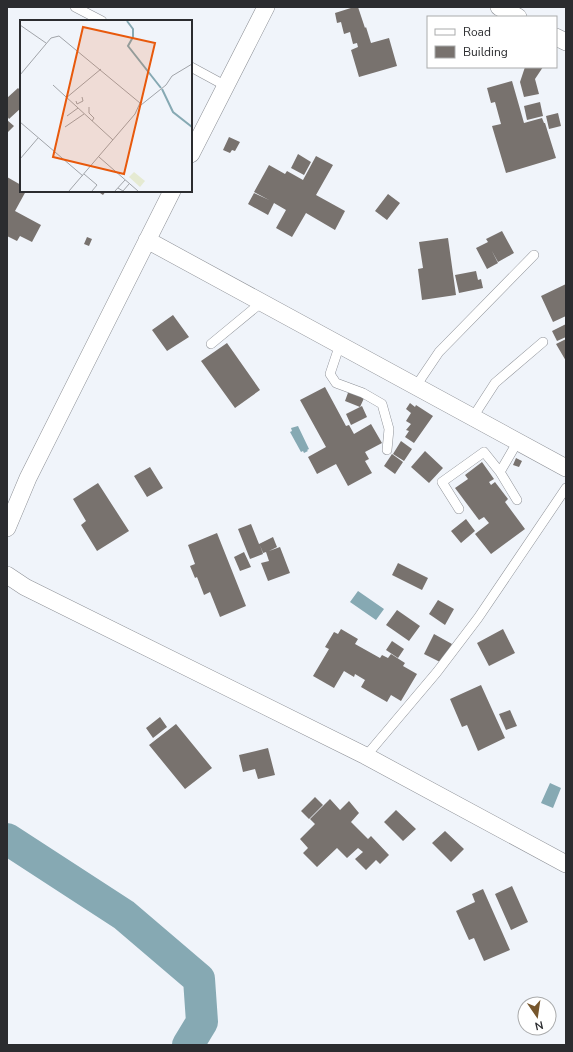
<svg xmlns="http://www.w3.org/2000/svg" width="573" height="1052" font-family="'Nunito Sans',sans-serif">
	<style>
		.water { fill: #86a9b3 }
		.lines { fill: none; stroke-linecap: round; stroke-linejoin: round }
		.river { stroke: #86a9b3; stroke-width: 32 }
		.building { fill: #78726e }
		.lane-casing { stroke: #8e9197; stroke-width: 10 }
		.street-casing { stroke: #8e9197; stroke-width: 18 }
		.lane { stroke: #fff; stroke-width: 9 }
		.street { stroke: #fff; stroke-width: 17 }
		.inset-river { fill: none; stroke: #86a9b3; stroke-width: 2 }
		.inset-road { fill: none; stroke: #a1a4a9; stroke-width: 1 }
		.view { fill: #e8590c; fill-opacity: 0.15; stroke: #e8590c; stroke-width: 2 }
		.inset-edge { fill: none; stroke: #2b2c2f; stroke-width: 2 }
	</style>
	<rect width="100%" height="100%" fill="#f0f4fa"/>
	<path class="water" d="M298 426 309 449 307 450 308 451 304 453 303 451 301 452 290 432 292 431 291 428Z
		M358 591 384 609 376 620 350 602Z
		M550 783 561 788 553 808 541 803Z"/>
	<g class="lines">
		<path class="river" d="M7 839 124 915 199 979 202 1022 188 1045"/>
	</g>
	<path class="building" d="M354 7H358L365 28 366 27 371 43 389 38 397 66 359 77 351 50 358 47 357 43 353 44 350 32 344 34 341 22 337 23 335 13Z
		M525 67H543L535 79 539 94 524 97 520 82Z
		M512 81 524 123 542 118 544 123H545L556 158 506 173 492 126 501 124 495 102 491 103 487 88Z
		M18 88 21 91V108L9 119 7 116V98Z
		M540 102 543 116 527 120 524 106Z
		M558 113 561 126 549 129 546 116Z
		M7 120 14 126 7 133Z
		M229 137 240 142 235 151 232 150 230 153 223 150Z
		M298 154 311 162 304 175 291 168Z
		M316 156 333 165 316 195 345 211 335 230 306 213 292 237 276 228 286 210 274 203 268 215 248 204 254 193 269 200 254 192 269 165 285 174 287 171 303 180Z
		M7 177 21 185V191H26L15 211 41 225 32 242 20 236 17 241 7 236Z
		M97 191H106L103 195Z
		M388 194 400 203 387 220 375 211Z
		M502 231 514 253 498 262 492 251 498 263 487 269 476 248 488 242 486 239Z
		M87 237 92 239 89 246 84 244Z
		M448 238 456 295 422 300 418 269 423 268 419 242Z
		M476 271 478 280 481 279 483 288 459 293 455 275Z
		M566 284V316L553 322 541 296Z
		M173 315 189 337 167 351 152 330Z
		M566 324V337L557 341 552 331Z
		M566 339V361L556 344Z
		M227 343 260 390 235 408 201 361Z
		M325 387 346 426 349 425 354 434 371 424 382 443 365 452 369 459 365 461 372 473 348 486 336 464 317 474 308 457 326 447 300 400Z
		M349 390 365 396 360 407 345 401Z
		M410 403 415 407 416 405 433 416 414 443 405 437 409 431 406 430 411 424 406 421 411 413 406 409Z
		M362 406 367 417 351 425 346 414Z
		M401 441 412 449 404 461 393 454Z
		M425 451 443 468 429 483 411 467Z
		M392 454 403 462 395 474 384 466Z
		M516 458 522 461 519 467 513 465Z
		M482 462 494 479 489 482 491 485 495 482 508 499 505 502 525 529 491 554 475 534 489 523 484 517 479 520 455 488 468 479 465 475Z
		M150 467 163 488 147 497 134 476Z
		M98 483 129 531 97 551 81 525 86 521 73 499Z
		M466 519 475 531 461 543 451 531Z
		M251 524 259 544 273 537 277 547 269 551 280 547 290 573 268 581 261 563 269 561 266 552 263 553 260 545 263 554 250 559 238 529Z
		M217 533 246 606 220 617 210 592 204 595 197 577 195 578 190 566 195 564 188 545Z
		M244 552 251 567 240 571 234 557Z
		M398 563 428 578 422 590 392 575Z
		M438 600 454 609 445 625 429 614Z
		M397 610 420 626 409 641 386 625Z
		M341 629 358 639 355 644 380 658 382 655 388 658 391 654 405 663 403 666 417 674 401 701 391 695 387 702 361 687 365 680 355 674 354 677 344 671 334 688 313 676 329 649 325 647 334 632 338 634Z
		M503 629 515 653 489 666 477 643Z
		M434 634 452 644 442 663 424 654Z
		M392 641 404 649 398 658 386 650Z
		M481 685 505 738 478 751 467 725 462 727 450 699Z
		M510 710 517 726 506 730 499 714Z
		M160 717 167 727 153 738 146 728Z
		M176 724 212 768 185 789 149 745Z
		M268 748 275 775 258 779 255 769 243 772 239 755Z
		M315 797 323 805 309 819 301 811Z
		M330 799 340 810 349 801 359 813 351 822 368 839 371 836 389 855 380 864 376 860 366 870 355 859 363 852 358 848 347 858 337 848 317 867 303 853 308 848 300 839 315 824 310 819Z
		M396 810 416 829 403 841 384 822Z
		M445 831 464 849 451 862 432 843Z
		M512 886 528 922 511 930 495 894Z
		M483 889 510 950 484 961 474 938 469 940 456 911 475 902 472 894Z"/>
	<g class="lines">
		<g class="lane-casing">
			<path id="lane" d="M75 7 102 21
				M191 67 226 86
				M211 344 262 302
				M340 344 330 374 336 383 363 393 382 404 389 429 387 450
				M416 386 439 352 534 255
				M473 417 495 383 543 342
				M517 500 500 472 518 441
				M459 509 442 482 484 452 500 472
				M366 756 437 672 478 618 566 488"/>
		</g>
		<g class="street-casing">
			<path id="street" d="M499 7 518 17
				M556 37 566 42
				M191 154 266 7
				M147 240 566 468
				M7 528 28 478 172 191
				M7 575 25 587 366 756 566 864"/>
		</g>
		<use href="#lane" class="lane"/>
		<use href="#street" class="street"/>
	</g>
	<g transform="translate(20 20)">
		<rect width="172" height="172" fill="#f0f4fa"/>
		<path d="M114 152 125 161 120 167 109 157Z" fill="#e5ead2"/>
		<path class="inset-river" d="M107 1 113 9V17L108 26 141 68M142 69 153 92 172 107"/>
		<path class="inset-road" d="M0 5 26 23M0 55 31 18 39 16 120 83 115 94 49 171M33 65 93 120M46 78 81 49M56 81 57 84 63 81 62 77M121 85 146 65 152 56 172 44M69 87V93L74 98 72 101M47 96 58 88M0 102 63 156M45 107 64 94M79 137 118 171M0 139 18 118M64 154 77 165 72 171M98 168 103 171 109 164M95 171 105 160"/>
		<path class="view" d="M63 7 135 23 104 154 33 137Z"/>
		<rect width="172" height="172" class="inset-edge"/>
	</g>
	<rect width="573" height="1052" fill="none" stroke="#2b2c2f" stroke-width="16"/>
	<rect x="427" y="16" width="130" height="52" fill="#ffffff" stroke="#aaabac"/>
	<rect x="435" y="29" width="20" height="6" fill="#ffffff" stroke="#aaabac"/>
	<text x="463" y="36" font-size="12" fill="#2b2c2f">Road</text>
	<rect x="435" y="46" width="20" height="12" fill="#78726e" stroke="#aaabac"/>
	<text x="463" y="56" font-size="12" fill="#2b2c2f">Building</text>
	<g transform="translate(537 1016) rotate(167)"><circle r="19" fill="#ffffff" stroke="#aaabac"/>
	<path d="M0-3L7 15L0 10L-7 15Z" fill="#76562c"/>
	<text y="-6" font-size="11" font-weight="bold" text-anchor="middle" fill="#2b2c2f">N</text>
	</g>
</svg>
